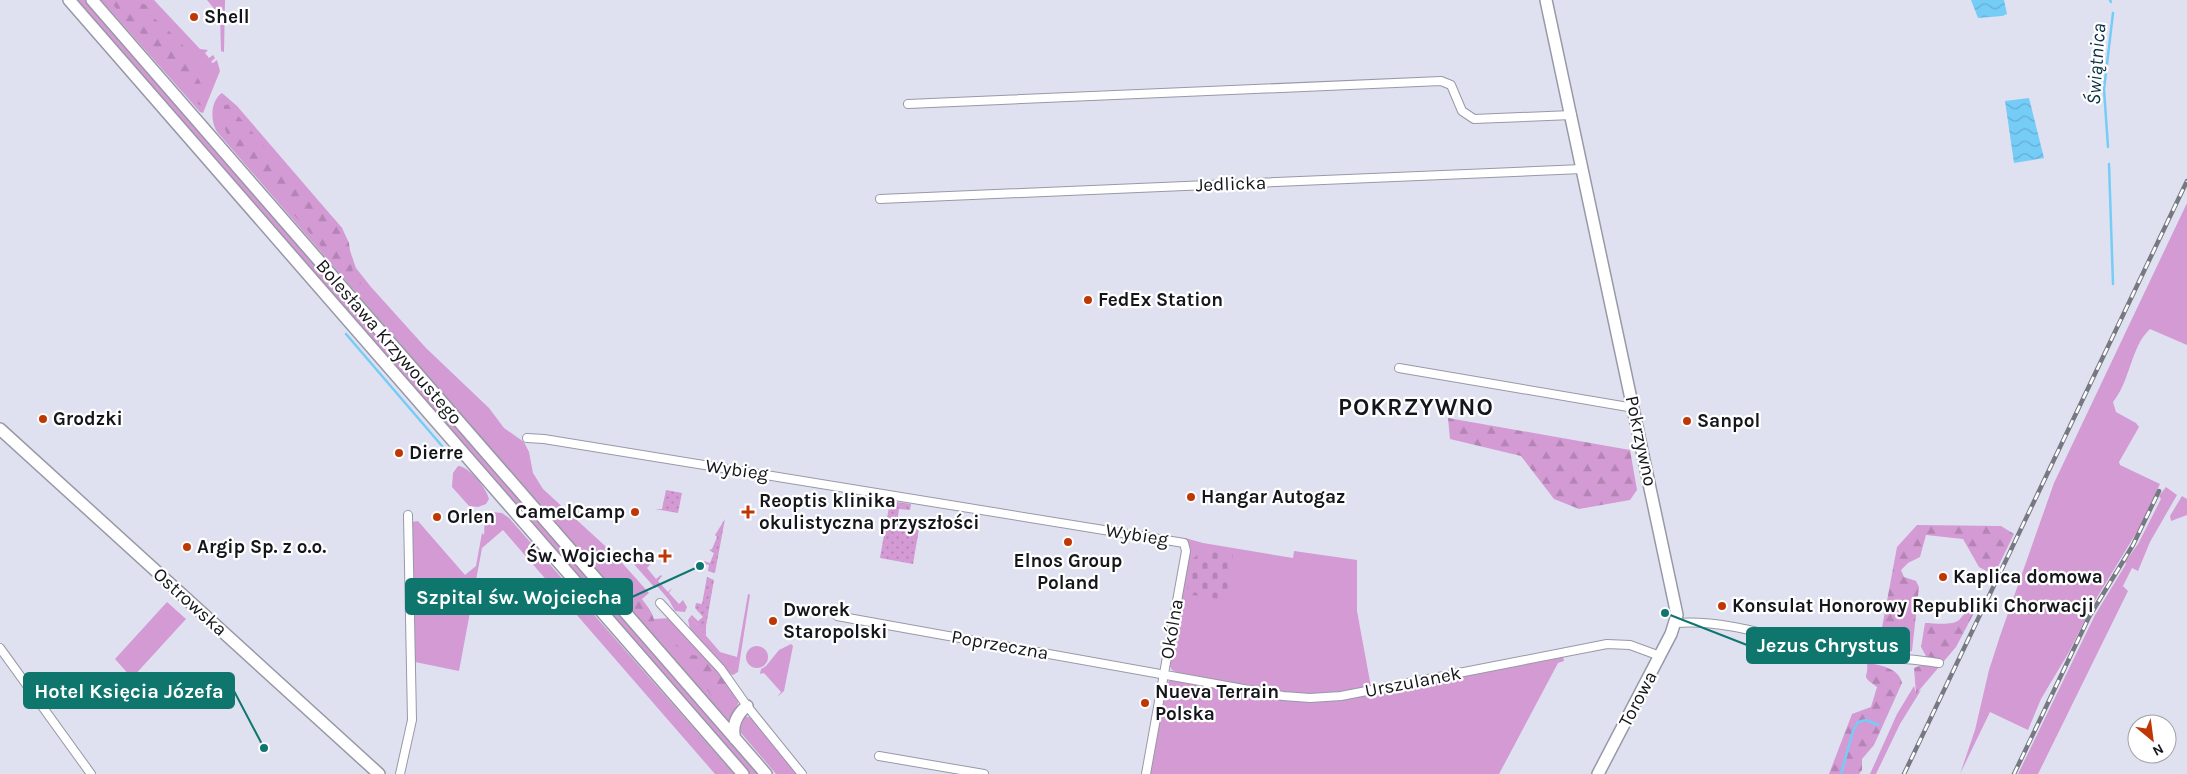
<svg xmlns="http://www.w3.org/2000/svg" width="2187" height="774" font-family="Karla,sans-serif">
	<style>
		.grass { fill: #d39ad4 }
		.forest { fill: url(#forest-firs) }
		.cemetery { fill: url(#cemetery-stones) }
		.garden { fill: url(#garden-dots) }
		.water { fill: url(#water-waves) }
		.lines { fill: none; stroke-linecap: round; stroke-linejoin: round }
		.stream { stroke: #75ccf7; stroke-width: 2.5 }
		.street-casing { stroke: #9799a6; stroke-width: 10 }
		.secondary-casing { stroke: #9799a6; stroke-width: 14 }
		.street { stroke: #fff; stroke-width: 8 }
		.secondary { stroke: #fff; stroke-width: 11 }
		.rail-casing { stroke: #777982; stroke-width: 4.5 }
		.rail { stroke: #fff; stroke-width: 2.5; stroke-dasharray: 8; stroke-linecap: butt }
		.poi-dot { fill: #bf3704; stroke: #fff; stroke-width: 2 }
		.labels { text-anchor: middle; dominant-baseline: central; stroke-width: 4.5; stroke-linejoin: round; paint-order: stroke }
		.poi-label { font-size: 19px; font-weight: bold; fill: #15161b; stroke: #fff; text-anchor: start }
		.street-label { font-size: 19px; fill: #15161b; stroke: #fff }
		.water-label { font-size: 20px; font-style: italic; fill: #0a3244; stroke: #fff }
		.district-label { font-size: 24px; font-weight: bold; letter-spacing: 1px; fill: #15161b; stroke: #fff }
		.leader { fill: none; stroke: #0f766e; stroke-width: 2 }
		.callout-dot { fill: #0f766e; stroke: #fff; stroke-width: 2 }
		.callout { fill: #0f766e; stroke: #0f766e; stroke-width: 2 }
		.callout-label { font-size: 20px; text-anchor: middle; font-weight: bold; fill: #fff }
	</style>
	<defs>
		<pattern id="forest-firs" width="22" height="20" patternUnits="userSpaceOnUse" patternTransform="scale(1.25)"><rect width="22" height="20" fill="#d39ad4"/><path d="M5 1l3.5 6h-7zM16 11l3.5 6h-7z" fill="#b484b5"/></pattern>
		<pattern id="cemetery-stones" width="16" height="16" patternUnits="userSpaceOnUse" patternTransform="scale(1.25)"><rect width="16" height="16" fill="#d39ad4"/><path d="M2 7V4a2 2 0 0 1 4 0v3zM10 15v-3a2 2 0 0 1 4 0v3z" fill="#b484b5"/></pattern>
		<pattern id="garden-dots" width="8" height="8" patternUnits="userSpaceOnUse" patternTransform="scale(1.25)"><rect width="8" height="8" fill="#d39ad4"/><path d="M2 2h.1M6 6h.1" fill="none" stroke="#b484b5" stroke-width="1.8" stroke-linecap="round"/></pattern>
		<pattern id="water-waves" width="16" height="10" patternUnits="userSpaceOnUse" patternTransform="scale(1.25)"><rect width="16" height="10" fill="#75ccf7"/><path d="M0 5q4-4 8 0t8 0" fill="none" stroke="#64aed3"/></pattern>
	</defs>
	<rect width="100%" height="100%" fill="#dfe1f0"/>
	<path class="grass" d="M75 0H86L760 774H749Z
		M101 0H154L200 49 208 50 205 53 209 58 213 55 215 58 211 62 213 63 217 60 220 71 203 113 200 112Z
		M207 0H225L224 52 221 51 220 16Z
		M222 93 237 106 342 228 356 268 371 287 426 348 489 408 504 428 524 442 529 452 533 473 543 489 615 555 649 593 642 599 654 619 670 618 717 670 739 700 731 726 218 133C210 122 210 101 222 93Z
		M2187 203V345L2150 329C2131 346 2130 382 2113 402L2116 412 2136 423 2139 427 2119 462 2120 465 2160 484 2138 530 2093 604 2069 652 2041 699 2028 730 1990 712 1960 774 1975 730 1989 670 2000 636 2054 483Z
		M458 466C469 466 487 489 489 499L486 504 478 507 469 506 452 487 453 473Z
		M2166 487 2177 495 2150 542 2138 571 2132 568 2123 586 2128 591 2038 774H2018L2095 615 2126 564 2125 562 2138 544 2161 499 2159 496Z
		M2182 496 2187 499V515L2171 521 2170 516Z
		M492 512 502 513 509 518 734 774H715L503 530 482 548 459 671 415 662 411 522 418 521 465 575 476 566 482 533 484 535 485 515Z
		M1185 538 1203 543 1293 558 1294 551 1357 560V611L1371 687C1312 700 1269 692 1210 680 1198 677 1183 677 1172 670L1169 665 1189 551Z
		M633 551 642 562 644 551 651 564 647 568 656 579 661 575 662 576 658 581 668 592 672 588 669 593 679 604 683 600 687 607 685 612 675 611 669 600 657 586 655 588 632 562Z
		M748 594 750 595 738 672 733 675 729 674 690 629 688 620 690 617 720 652 737 657Z
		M167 602 186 619 132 678 115 659Z
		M791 644 793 646 784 691 777 697 781 692 764 673 760 674 761 669 766 666 779 650Z
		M746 657a11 11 0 1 1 22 0a11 11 0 1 1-22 0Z
		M1563 656 1564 661 1558 663 1499 774H1147L1163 686 1173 678 1306 701H1319Z
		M1914 686 1916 693 1921 690 1900 724 1876 774H1870L1897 714Z
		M744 716 753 718 799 774H776L741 733 739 725Z"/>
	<path class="forest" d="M108 0C121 0 135 0 146 5 150 8 150 14 154 18 167 30 200 55 194 74 203 81 204 95 202 105H199L192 94 190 83 172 75 161 50H152L149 41 143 37 133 22 124 21 118 10Z
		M228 104 311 200 324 214 335 220 342 228 349 243 353 273 385 314 384 316 364 296 228 138 223 122 224 106Z
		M1448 418 1630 450 1637 490 1630 500 1579 509 1554 499 1521 456 1450 439Z
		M1917 525 2001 526 2014 534 1994 575 1979 567 1963 539 1926 535 1920 557 1908 563 1901 570 1904 577 1916 581 1919 587 1912 651 1906 653 1878 649 1897 547Z
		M622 583C634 591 657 610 654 626 640 620 626 602 618 588Z
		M1971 609 1975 611 1956 647 1916 694 1914 668 1927 663V658L1921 647 1925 623C1934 623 1952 626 1959 620 1964 615 1965 612 1971 609Z
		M667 640H672L686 654 705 657 728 684 724 687H716V702L697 676 668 644Z
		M1867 663C1880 665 1899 668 1902 683L1874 745 1862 759V770L1859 774H1829L1852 714 1871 707 1877 687C1859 674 1869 680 1867 663Z"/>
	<path class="cemetery" d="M1203 550 1233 555 1226 600 1186 594 1193 559Z"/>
	<path class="garden" d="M666 490 682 493 678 513 655 509H662Z
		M890 501 911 504 910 510 899 509 897 524 908 525 909 521 920 523 913 564 880 558Z
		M725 519 715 573 708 571 709 565 703 564 704 561 710 563 714 553 709 550 712 549 717 537 715 535Z
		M707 577 714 580 706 626V636L690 617 692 615 698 621 703 617 695 608 696 603 702 604Z"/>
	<path class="water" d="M1971 0H2004L2007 14 2002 16 1978 18Z
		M2029 98 2044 158 2014 163 2005 101Z"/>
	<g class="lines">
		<path class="stream" d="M2110 0 2111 2
			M2108 147 2104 89 2113 13
			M2109 164 2113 284
			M346 334 442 446
			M1841 774 1853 731 1858 722 1866 720 1878 725"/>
		<g class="street-casing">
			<path id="street" d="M908 104 1441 81 1451 85 1462 111 1474 119 1572 115
				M880 199 1582 169
				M1399 368 1634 408
				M527 438 544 439 1184 543 1186 551 1146 774
				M660 603 721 669 747 706 802 774
				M837 616 1283 696 1310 698 1341 696 1607 644 1630 645 1660 656
				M1676 623C1724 619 1778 638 1824 648 1862 657 1901 657 1939 663
				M0 648 91 774
				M879 756 984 774
				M400 774 412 720 408 515"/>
		</g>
		<g class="secondary-casing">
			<path id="secondary" d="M69 0 743 774
				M92 0 766 774
				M1546 0 1677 615 1671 634 1598 774
				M0 429 379 774
				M735 739C731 726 737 714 747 706"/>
		</g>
		<use href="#street" class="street"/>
		<use href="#secondary" class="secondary"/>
		<g class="rail-casing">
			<path id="rail" d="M1904 774 2187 181
				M2014 774 2089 617 2133 545 2159 491"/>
		</g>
		<use href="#rail" class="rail"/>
	</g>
	<g class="poi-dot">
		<circle cx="194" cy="17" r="5"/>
		<circle cx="1088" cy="300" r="5"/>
		<circle cx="43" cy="419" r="5"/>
		<circle cx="1687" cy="421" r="5"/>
		<circle cx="399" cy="453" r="5"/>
		<circle cx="1191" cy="497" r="5"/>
		<circle cx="635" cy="512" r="5"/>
		<path d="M745.5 504.5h5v5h5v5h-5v5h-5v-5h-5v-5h5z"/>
		<circle cx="437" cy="517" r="5"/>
		<circle cx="1068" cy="542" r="5"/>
		<circle cx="187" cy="547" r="5"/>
		<path d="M662.5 548.5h5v5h5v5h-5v5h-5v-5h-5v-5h5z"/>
		<circle cx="1943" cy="577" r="5"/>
		<circle cx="1722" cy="606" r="5"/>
		<circle cx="773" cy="621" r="5"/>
		<circle cx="1145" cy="703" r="5"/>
	</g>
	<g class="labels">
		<g class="poi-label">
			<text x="204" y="17">Shell</text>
			<text x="1098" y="300">FedEx Station</text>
			<text x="53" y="419">Grodzki</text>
			<text x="1697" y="421">Sanpol</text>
			<text x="409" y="453">Dierre</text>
			<text x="1201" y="497">Hangar Autogaz</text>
			<text x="759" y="501">Reoptis klinika<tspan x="759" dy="22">okulistyczna przyszłości</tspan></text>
			<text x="625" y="512" text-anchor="end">CamelCamp</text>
			<text x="447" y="517">Orlen</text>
			<text x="197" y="547">Argip Sp. z o.o.</text>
			<text x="655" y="556" text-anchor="end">Św. Wojciecha</text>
			<text x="1068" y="561" text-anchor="middle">Elnos Group<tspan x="1068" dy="22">Poland</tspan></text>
			<text x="1953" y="577">Kaplica domowa</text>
			<text x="1732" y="606">Konsulat Honorowy Republiki Chorwacji</text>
			<text x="783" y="610">Dworek<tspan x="783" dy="22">Staropolski</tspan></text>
			<text x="1155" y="692">Nueva Terrain<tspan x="1155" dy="22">Polska</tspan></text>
		</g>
		<g class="street-label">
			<text transform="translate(1231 184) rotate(-2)">Jedlicka</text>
			<text transform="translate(389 342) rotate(49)">Bolesława Krzywoustego</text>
			<text transform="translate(1641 441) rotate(78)">Pokrzywno</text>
			<text transform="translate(737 470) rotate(8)">Wybieg</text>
			<text transform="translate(1137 535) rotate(9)">Wybieg</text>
			<text transform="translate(190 602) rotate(42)">Ostrowska</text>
			<text transform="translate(1172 629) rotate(-80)">Okólna</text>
			<text transform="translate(1000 645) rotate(10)">Poprzeczna</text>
			<text transform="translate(1413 682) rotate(-11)">Urszulanek</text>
			<text transform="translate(1638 699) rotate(-62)">Torowa</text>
		</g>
		<g class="water-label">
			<text transform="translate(2096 64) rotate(-86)">Świątnica</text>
		</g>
		<g class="district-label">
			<text x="1416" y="407">POKRZYWNO</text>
		</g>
	</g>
	<path class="leader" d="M700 566L632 597M1665 613L1747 645M264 748L234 691"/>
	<g class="callout-dot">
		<circle cx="700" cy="566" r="5"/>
		<circle cx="1665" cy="613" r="5"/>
		<circle cx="264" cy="748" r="5"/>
	</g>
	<g class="callout">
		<rect x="406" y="579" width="226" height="35" rx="5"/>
		<rect x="1747" y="628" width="162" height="35" rx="5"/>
		<rect x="24" y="673" width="210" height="35" rx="5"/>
	</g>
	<g class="callout-label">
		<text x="519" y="604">Szpital św. Wojciecha</text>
		<text x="1828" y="652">Jezus Chrystus</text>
		<text x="129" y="698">Hotel Księcia Józefa</text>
	</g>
	<g transform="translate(2152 739) rotate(151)"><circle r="24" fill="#ffffff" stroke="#a1a2a4"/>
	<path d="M0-4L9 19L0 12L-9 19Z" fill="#bf3704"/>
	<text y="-8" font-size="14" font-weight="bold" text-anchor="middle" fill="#15161b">N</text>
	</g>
</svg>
